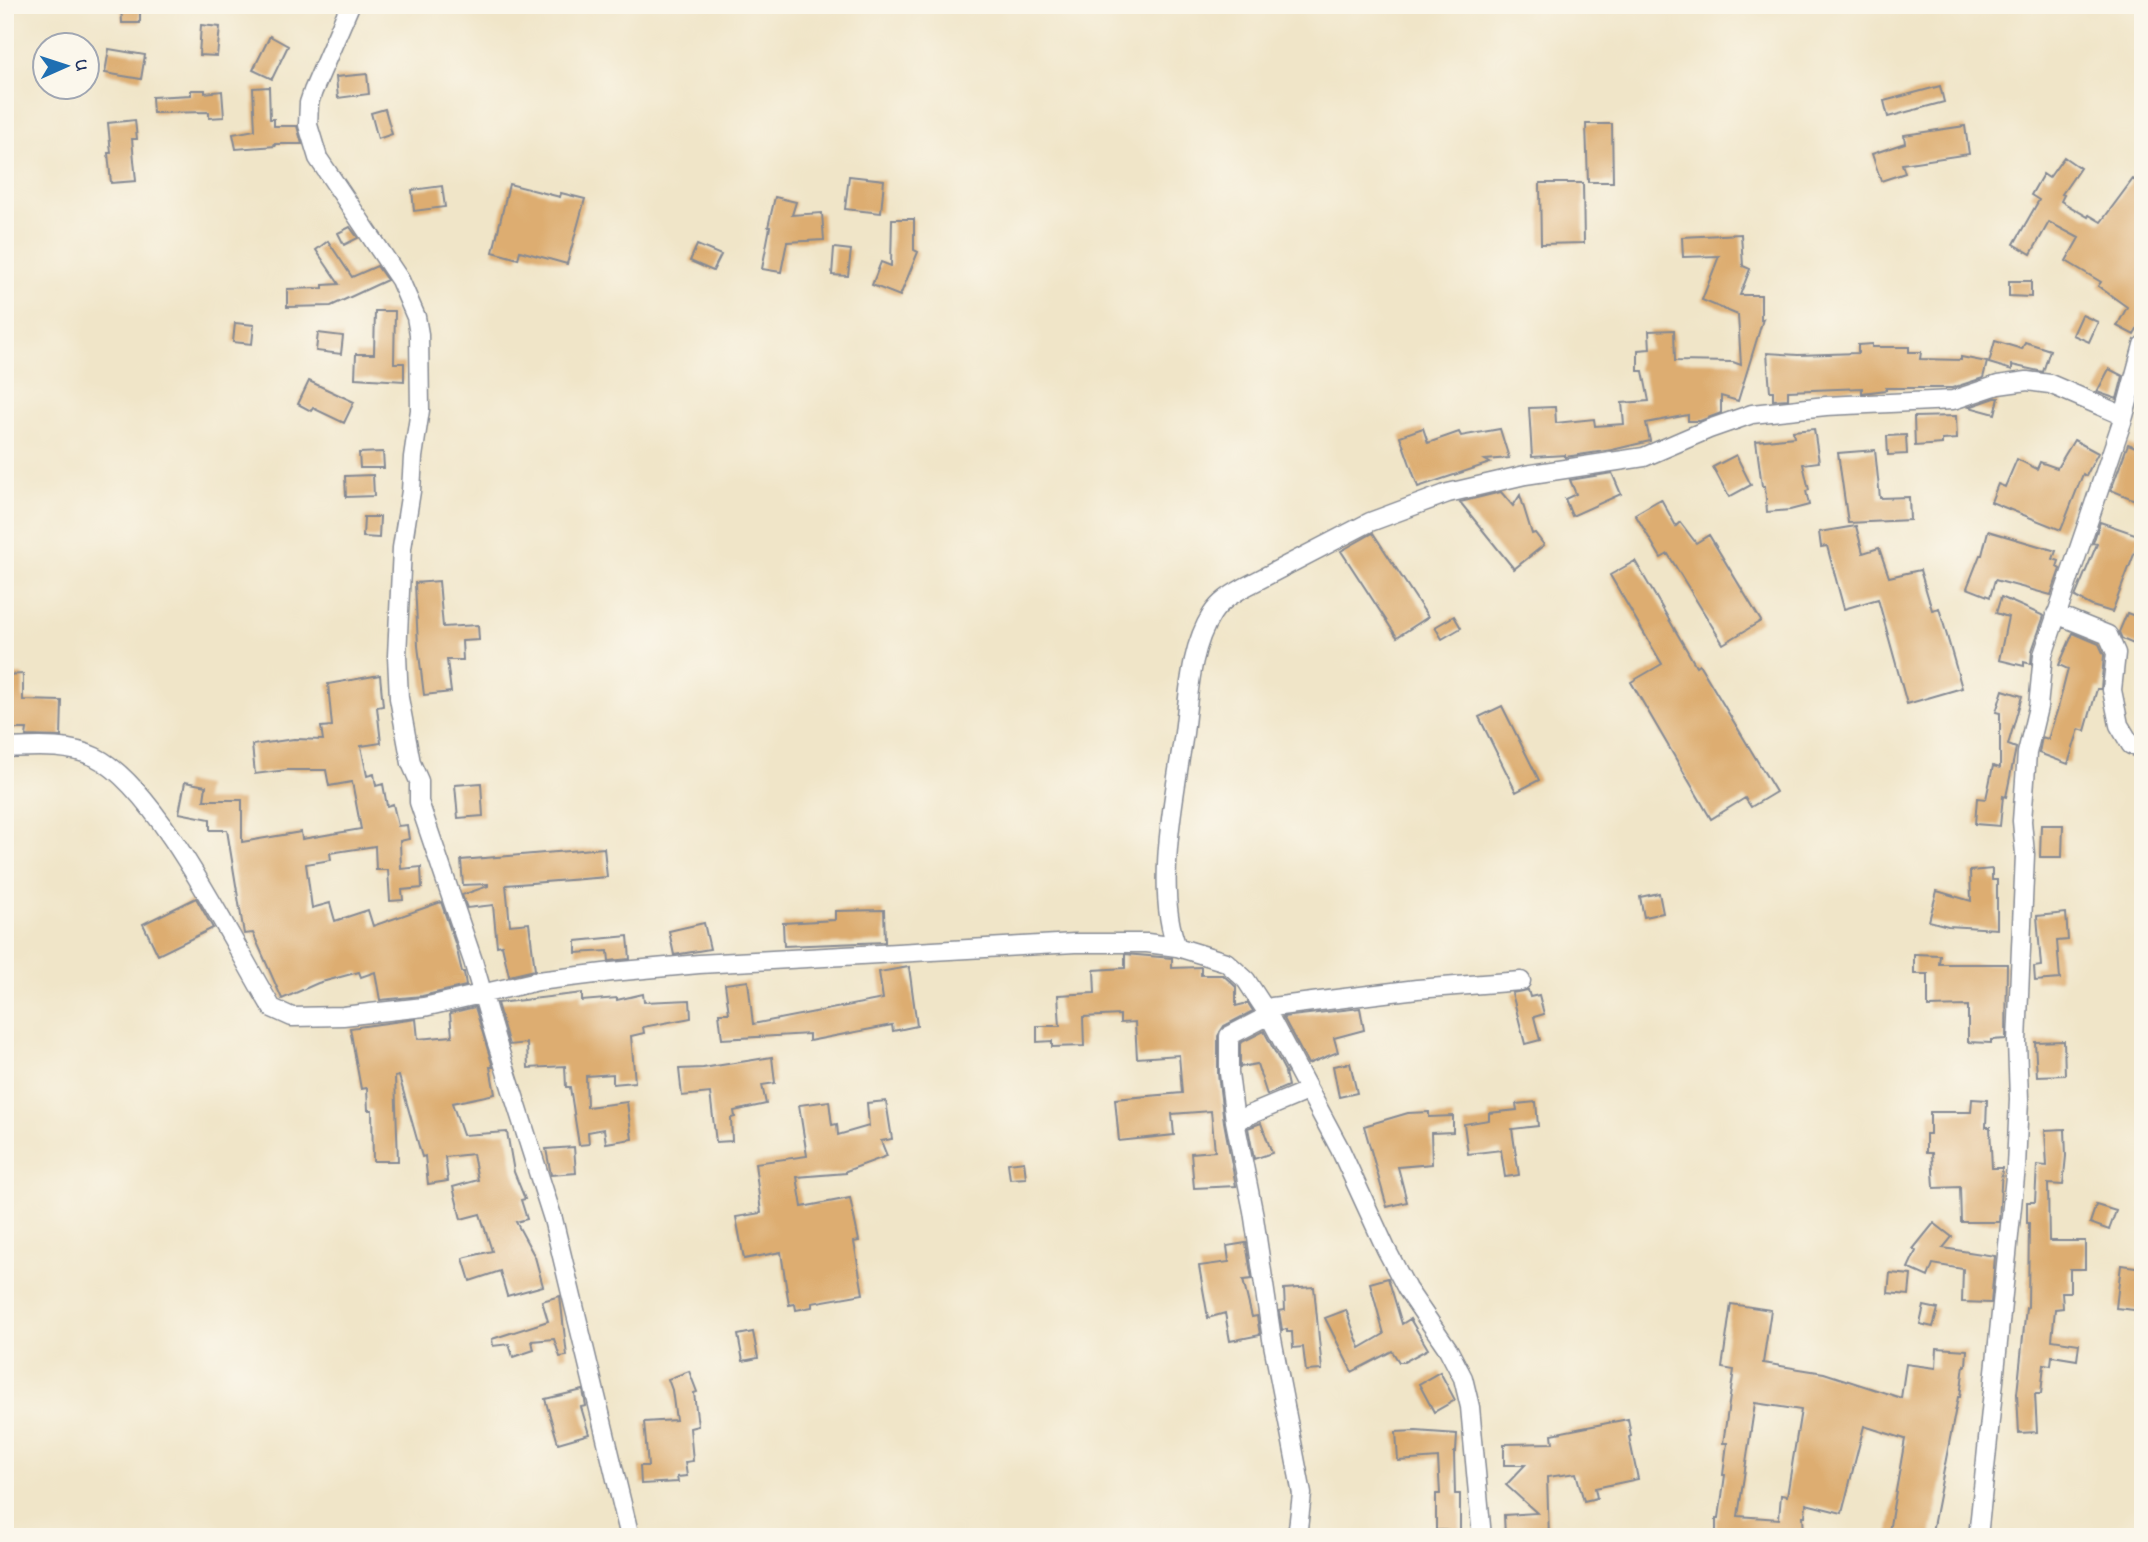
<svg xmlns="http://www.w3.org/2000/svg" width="2148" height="1542" font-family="'Indie Flower',sans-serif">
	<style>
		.building { fill: #ddad71; fill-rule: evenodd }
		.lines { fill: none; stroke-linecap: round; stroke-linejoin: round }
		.lane-casing { stroke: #868a93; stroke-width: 12 }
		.street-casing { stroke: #868a93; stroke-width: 21 }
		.lane { stroke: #fff; stroke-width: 9 }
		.street { stroke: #fff; stroke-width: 18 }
	</style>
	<rect width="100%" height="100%" fill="#fbf7ec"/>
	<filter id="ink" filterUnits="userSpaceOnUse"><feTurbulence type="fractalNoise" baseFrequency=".0143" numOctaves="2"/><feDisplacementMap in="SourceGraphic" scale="14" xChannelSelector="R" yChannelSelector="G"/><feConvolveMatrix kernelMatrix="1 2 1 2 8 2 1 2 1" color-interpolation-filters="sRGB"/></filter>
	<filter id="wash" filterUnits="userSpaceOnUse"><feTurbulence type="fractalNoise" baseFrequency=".00686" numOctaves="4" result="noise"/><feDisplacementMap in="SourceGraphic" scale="28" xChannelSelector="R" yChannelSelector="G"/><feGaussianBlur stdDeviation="1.57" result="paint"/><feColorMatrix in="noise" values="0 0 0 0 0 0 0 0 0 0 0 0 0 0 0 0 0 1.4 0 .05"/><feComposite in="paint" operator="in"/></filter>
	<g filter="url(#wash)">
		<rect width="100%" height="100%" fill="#f0e5c8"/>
		<g id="blocks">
			<path class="building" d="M121 5H140V23H122Z
				M201 25 220 27 217 56 199 55Z
				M270 36 288 46 272 79 253 70Z
				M109 49 145 55 141 79 105 73Z
				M367 74 369 94 338 98 336 77Z
				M1940 86 1944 102 1888 117 1884 101Z
				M269 87 270 119H274V126H297L302 144H274L275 146 236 149 233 134 255 130 253 88Z
				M191 90H205V93L222 91 224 117 209 118V112L153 113 152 97 191 95Z
				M385 109 392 134 378 139 371 113Z
				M135 120 137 139H132L136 181 111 183 108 153H111L108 123Z
				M1586 124H1612L1613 182H1588Z
				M1965 126 1969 154 1902 164 1905 173 1881 181 1872 154 1905 143 1904 135Z
				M2064 157 2080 168 2062 194 2064 195 2061 201 2088 217 2089 215 2101 222 2133 179 2143 187V319L2134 335 2117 326 2127 307 2098 286 2101 282 2066 261 2079 238 2049 222 2031 254 2014 244 2039 200 2031 195 2043 174 2049 178Z
				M849 176 884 180 881 213 845 209Z
				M1540 183H1583L1584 243 1541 244Z
				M509 184 560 197 561 193 585 199 567 264 520 251 518 259 493 252Z
				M442 186 445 207 414 211 412 190Z
				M775 197 796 202 792 215 822 213 824 240 787 242 781 272 762 269 770 227H768Z
				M892 219H914V250L918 252 900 296 872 285 881 262 891 266Z
				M350 227 358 238 344 245 338 233Z
				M1741 234 1743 266 1750 269 1740 295H1761V320L1763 319 1738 401 1721 396V413L1700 421H1688V415L1646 423 1650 441 1612 450 1565 457V455L1532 457 1529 408 1555 407 1556 423 1594 419 1595 426 1624 424 1622 403 1649 401 1643 371H1638V350L1650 349 1649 331 1674 330 1675 361 1733 362 1741 365 1738 315 1702 300 1719 256 1683 257 1682 237Z
				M328 241 352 277 377 266 387 280 331 306 287 307V289L323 288V285L339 284 316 250Z
				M697 245 721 255 713 271 690 261Z
				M834 248 851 250 848 276 832 275Z
				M2009 281H2031V297L2009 296Z
				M375 311H395L394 363H404V381L355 378 356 354H374Z
				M2082 315 2098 322 2089 342 2073 335Z
				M235 323 254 325 252 344 233 342Z
				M318 333 343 336 341 354 316 351Z
				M1995 341 2022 349 2025 342 2050 350 2043 372 2012 365V370L1989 363Z
				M1872 344V347H1909V352H1921L1920 359 1961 360V357L1987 362 1983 378 1952 388H1886V390L1862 393V388L1788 391V399L1773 400V391H1770L1767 353 1798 355 1858 353V345Z
				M2109 369 2123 376 2117 399 2097 392Z
				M309 381 354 402 344 423 313 408 311 411 298 404Z
				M1995 398H1999L1995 414 1969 407Z
				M1956 416 1957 439 1942 440V444L1915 446 1914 417Z
				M1423 428 1428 443 1459 432 1461 436 1500 429 1509 458 1485 460 1490 463 1418 487 1400 436Z
				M1814 429 1819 462 1803 464 1809 490 1806 491 1809 505 1790 510 1767 512 1765 486H1762L1756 441 1794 437 1793 431Z
				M1906 435 1907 454 1888 455 1887 436Z
				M2074 440 2098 453 2086 476 2083 474 2061 530 1991 502 1998 484 2005 487 2017 459 2037 469 2040 462 2057 468Z
				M2128 444 2143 450V480L2135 500 2111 490Z
				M1875 450 1880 498 1909 497 1910 520 1848 523 1838 453Z
				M383 452 384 468H360L359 453Z
				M1736 455 1751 485 1729 497 1713 467Z
				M1612 473 1621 494 1572 516 1565 499 1576 494 1570 480Z
				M373 475 374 496 346 497 345 476Z
				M1501 492 1513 506 1520 495 1532 534 1535 533 1544 545 1514 569 1460 502Z
				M1661 499 1676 526 1680 522 1696 543 1709 535 1761 621 1723 644 1668 554 1661 558 1635 514Z
				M364 517H380L379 538 363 537Z
				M2100 522 2141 536 2112 612 2092 606 2075 597 2097 544 2093 543Z
				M1856 526 1863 553 1879 548 1889 577 1920 570 1932 610 1939 608 1962 688 1907 704 1878 599 1844 609 1827 546 1821 547 1819 532Z
				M1988 531 2056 551 2053 559 2059 561 2057 567 2060 569 2051 595 1995 580 1990 597 1967 588 1980 555H1982Z
				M1373 533 1428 617 1397 637 1341 551Z
				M1635 561 1696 666 1699 664 1776 792 1751 807 1745 798 1711 819 1631 682 1662 664 1610 575Z
				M439 581 443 627 478 625 479 640 462 641 463 660H447L451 692 424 695 418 646 415 583Z
				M2001 597 2044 616 2032 651 2031 664 2024 662V666L1999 660 2008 617 1996 613Z
				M2127 613 2143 619V648L2122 639 2119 632Z
				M1454 616 1461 628 1442 639 1435 627Z
				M2073 633 2099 644 2104 655 2101 689H2097L2085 731 2079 729 2068 764 2039 753 2042 737 2048 739 2058 708 2068 669 2059 665Z
				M23 674V700L62 701 61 737 26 736 27 729H5V675Z
				M380 675 383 706 377 707 381 743 361 746 367 776 374 774 376 786 383 784 387 806 393 804 398 826 407 825 409 839 400 841 401 869 421 867 422 888 402 890 403 900 390 901 388 870H376L375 846 330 853 331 860 306 864 312 908 330 903 335 921 368 910 373 926 441 902 456 946 462 972H464L466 986 422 996 380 1000 375 972 361 977 359 972 318 983 282 999 253 933 244 934 227 830H210V819L179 813 185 782 206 786 204 800H242V842L301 832 302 839 361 829 352 782 329 786 326 770H287L255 774 252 745 294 739 323 740 321 727 332 726 328 684Z
				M2003 690 2022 696 2008 745 2016 748 2006 797 2003 796 2000 826 1975 824 1977 798 1986 799 1993 766 2000 768V713L1996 712Z
				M1502 706 1539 780 1516 792 1479 717Z
				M481 783 483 816 458 818 455 785Z
				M2041 825H2063L2062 857H2040Z
				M604 848 607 877 506 885 510 925 529 923 535 970 509 976 502 945 497 946 493 905 467 908 462 895 488 886V884L463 885 461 860Z
				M1992 869V880H1997V929L1948 926 1929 921 1937 891 1971 901 1970 871Z
				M1659 893 1663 913 1644 917 1640 897Z
				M196 898 213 928 158 955 143 924Z
				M884 910 885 942 784 946 783 923 835 920V911Z
				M2066 913 2068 940 2057 941 2060 979 2035 981 2034 967 2041 966 2037 916Z
				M704 923 710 949 674 955 669 931Z
				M628 936 630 959 609 961 608 951 576 953V941Z
				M1125 954 1172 958V968L1201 967V975H1223L1236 987V1006L1248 1003 1253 1011 1224 1026 1218 1036V1074L1224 1122 1236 1186 1194 1188 1191 1153 1215 1151 1211 1111 1172 1114 1174 1135 1119 1141 1115 1099 1182 1093 1179 1055 1137 1058 1135 1022 1120 1023V1015L1083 1017 1084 1046 1052 1047V1041L1037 1042V1026H1060L1058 995 1095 993 1094 970 1125 968Z
				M1914 954 1940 955 1939 964H2007L2006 1039 1991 1040V1043L1968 1042V1006L1928 1007V974H1914Z
				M909 967 917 1026 893 1031 892 1025 809 1041V1034L722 1039 719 1013H729L725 984 748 981 753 1024 883 999 879 972Z
				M1528 990 1530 997 1539 995 1544 1014 1534 1017 1540 1040 1525 1044 1512 993Z
				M582 993V1001L617 998V1000L643 994 644 1002 690 1000 691 1018 643 1027 644 1033 631 1036 635 1082 613 1084V1074L586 1076 587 1107 627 1102 632 1139 606 1143 604 1129 588 1132 589 1144 579 1145 570 1087H566L565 1066 528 1068 527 1043 509 1045 497 1003Z
				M475 1007 493 1067H490L495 1094 452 1103 463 1135 507 1132 514 1172 525 1199 521 1200 527 1219 516 1222 535 1257 543 1286 507 1296 500 1271 470 1281 463 1258 492 1251 480 1214 461 1219 453 1187 478 1180 473 1154 445 1157 448 1181 428 1184 425 1156 422 1157 399 1076 395 1077 398 1161H373L372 1110H368L367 1088 361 1089 350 1028 416 1019 418 1039 452 1036 450 1013Z
				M1360 1008 1364 1030 1334 1038 1338 1052 1308 1064 1283 1017Z
				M1264 1031 1286 1073H1285L1288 1086 1267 1095 1257 1064 1240 1067V1043Z
				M2064 1041 2065 1075 2037 1076 2035 1042Z
				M772 1057 775 1083 762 1085 766 1104 734 1111 735 1117 731 1118 732 1141 716 1142 710 1093 682 1096 679 1069 703 1068Z
				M1350 1063 1357 1093 1339 1097 1333 1066Z
				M1972 1099 1987 1100 1986 1127H1990L1992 1168H2002L1999 1222H1961L1960 1187 1934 1188 1932 1153H1926V1134H1930V1112H1971Z
				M829 1101 832 1125 837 1124 838 1135 869 1126 867 1103 886 1101 892 1139 881 1141 887 1156 846 1171V1173L797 1177 802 1207 850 1198 859 1241 854 1242 863 1294 812 1303V1307L796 1310 795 1304 789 1305 781 1252 744 1259 736 1217 761 1213 755 1163 807 1156 799 1105Z
				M1536 1102 1538 1126 1512 1129 1519 1175 1505 1177 1501 1150 1468 1154 1464 1124 1489 1120V1113L1517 1110 1516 1104Z
				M1429 1112V1117L1453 1116V1132L1431 1133 1432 1164 1398 1167 1407 1202 1387 1207 1364 1126 1408 1113Z
				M1261 1123 1272 1153 1254 1159 1248 1128Z
				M2065 1129 2066 1156 2063 1185 2048 1184 2049 1241H2085V1269H2070V1292H2062L2063 1308 2055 1309 2052 1340 2079 1344 2077 1360 2052 1356 2051 1365 2044 1364 2041 1394H2035L2037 1432 2019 1433 2017 1394 2026 1308 2028 1307 2029 1223H2027V1202H2035L2037 1165 2047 1166 2045 1130Z
				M574 1147 576 1173 551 1175 546 1149Z
				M1024 1161 1026 1178 1010 1179 1008 1163Z
				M2096 1205 2116 1211 2109 1230 2090 1223Z
				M1934 1223 1952 1237 1943 1248 1995 1256 1991 1303 1962 1302 1963 1269 1933 1264 1928 1277 1908 1268 1916 1251 1913 1249Z
				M1246 1243 1252 1279 1243 1280 1252 1317 1257 1316 1260 1335 1230 1341 1225 1313 1208 1318 1199 1266 1229 1262 1227 1246Z
				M2121 1265 2143 1268V1311L2116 1308Z
				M1890 1273 1911 1275 1909 1295 1888 1293Z
				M1388 1278 1402 1324 1410 1319 1428 1349 1404 1362H1399L1392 1351 1352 1372 1325 1318 1346 1310 1360 1348 1384 1334 1370 1283Z
				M1314 1287 1322 1370 1306 1371 1303 1347 1293 1348 1292 1332H1287V1329L1282 1330 1279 1311 1285 1310 1284 1289Z
				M560 1296 567 1356 560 1357 554 1339 532 1341 534 1350 513 1357 509 1344 493 1346 492 1339 548 1321 542 1301Z
				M1731 1304 1771 1310 1763 1363 1824 1373 1901 1398 1906 1364 1936 1368 1937 1348 1967 1350 1966 1366 1964 1365 1960 1397H1958L1931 1537H1888L1905 1439 1864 1426 1842 1513 1806 1504 1805 1516H1803L1804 1537H1716V1518H1719L1725 1475H1723L1727 1443H1723L1734 1370 1722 1368ZM1755 1403 1801 1410 1787 1496 1781 1495 1779 1519 1738 1516Z
				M1924 1306 1938 1309 1933 1327 1920 1324Z
				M753 1332 758 1358 743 1361 738 1335Z
				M689 1371 697 1392 694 1393 698 1426 690 1428 693 1461 685 1462 687 1476 677 1477 678 1482 641 1484 640 1466H648L644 1422 676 1420 672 1390 668 1379Z
				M1440 1372 1455 1400 1434 1412 1419 1384Z
				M583 1390 586 1406 581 1407 589 1434 558 1443 545 1399Z
				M1628 1419 1631 1436 1629 1437 1638 1479 1595 1488 1597 1498 1584 1501 1576 1473 1547 1477 1549 1537H1532V1534L1505 1536 1504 1515 1537 1513 1506 1485 1525 1465H1504V1444L1553 1443 1552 1434Z
				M1416 1431 1457 1434 1456 1452H1454L1455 1494H1460V1531L1436 1530V1494H1440L1438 1458 1398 1461 1396 1432Z"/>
		</g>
	</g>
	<g filter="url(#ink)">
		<use href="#blocks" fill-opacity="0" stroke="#868a93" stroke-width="2"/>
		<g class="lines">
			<g class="lane-casing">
				<path id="lane" d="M2140 828 2143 808"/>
			</g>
			<g class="street-casing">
				<path id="street" d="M350 5 313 91 309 103 308 125 318 158 400 280 416 317 419 334 420 410 413 457 411 491 402 548 397 656 399 698 411 763 419 781V802L473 961 495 1037 553 1219 630 1537
					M2056 614 2108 635 2116 653 2112 690 2119 725 2131 745 2143 750
					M5 748C35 747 67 744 95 757 158 787 234 946 272 1008L292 1017 343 1016 424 1007 538 981 612 972 699 964 1075 943H1147L1177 947 1226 962 1246 980 1267 1012 1340 1149 1386 1249 1407 1289 1448 1349 1463 1378 1470 1407 1482 1537
					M1177 947C1154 890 1175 793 1184 733 1189 694 1190 648 1212 614 1220 601 1233 594 1245 587L1370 522 1448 493 1525 475 1644 457 1709 429 1752 414 1826 406 1953 400 1998 385 2027 381 2050 384 2124 416
					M1235 1121 1229 1073V1036L1260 1020 1272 1007 1417 989 1521 981
					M1297 1537 1302 1494 1272 1339 1253 1211 1235 1121 1307 1091
					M1978 1537 2016 1167 2019 1099 2017 1042 2025 854 2022 821 2027 753 2038 707 2043 655 2124 416 2143 345"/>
			</g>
			<use href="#lane" class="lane"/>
			<use href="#street" class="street"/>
		</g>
	</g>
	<rect width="2148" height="1542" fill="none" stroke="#fbf7ec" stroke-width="28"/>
	<g transform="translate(66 66) rotate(87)"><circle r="33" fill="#fbf7ec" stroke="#a1a7b3" stroke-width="2"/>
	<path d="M0-5L12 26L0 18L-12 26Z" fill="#1f6fb2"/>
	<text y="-10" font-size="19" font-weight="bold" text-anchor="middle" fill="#1b2f5e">U</text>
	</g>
</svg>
